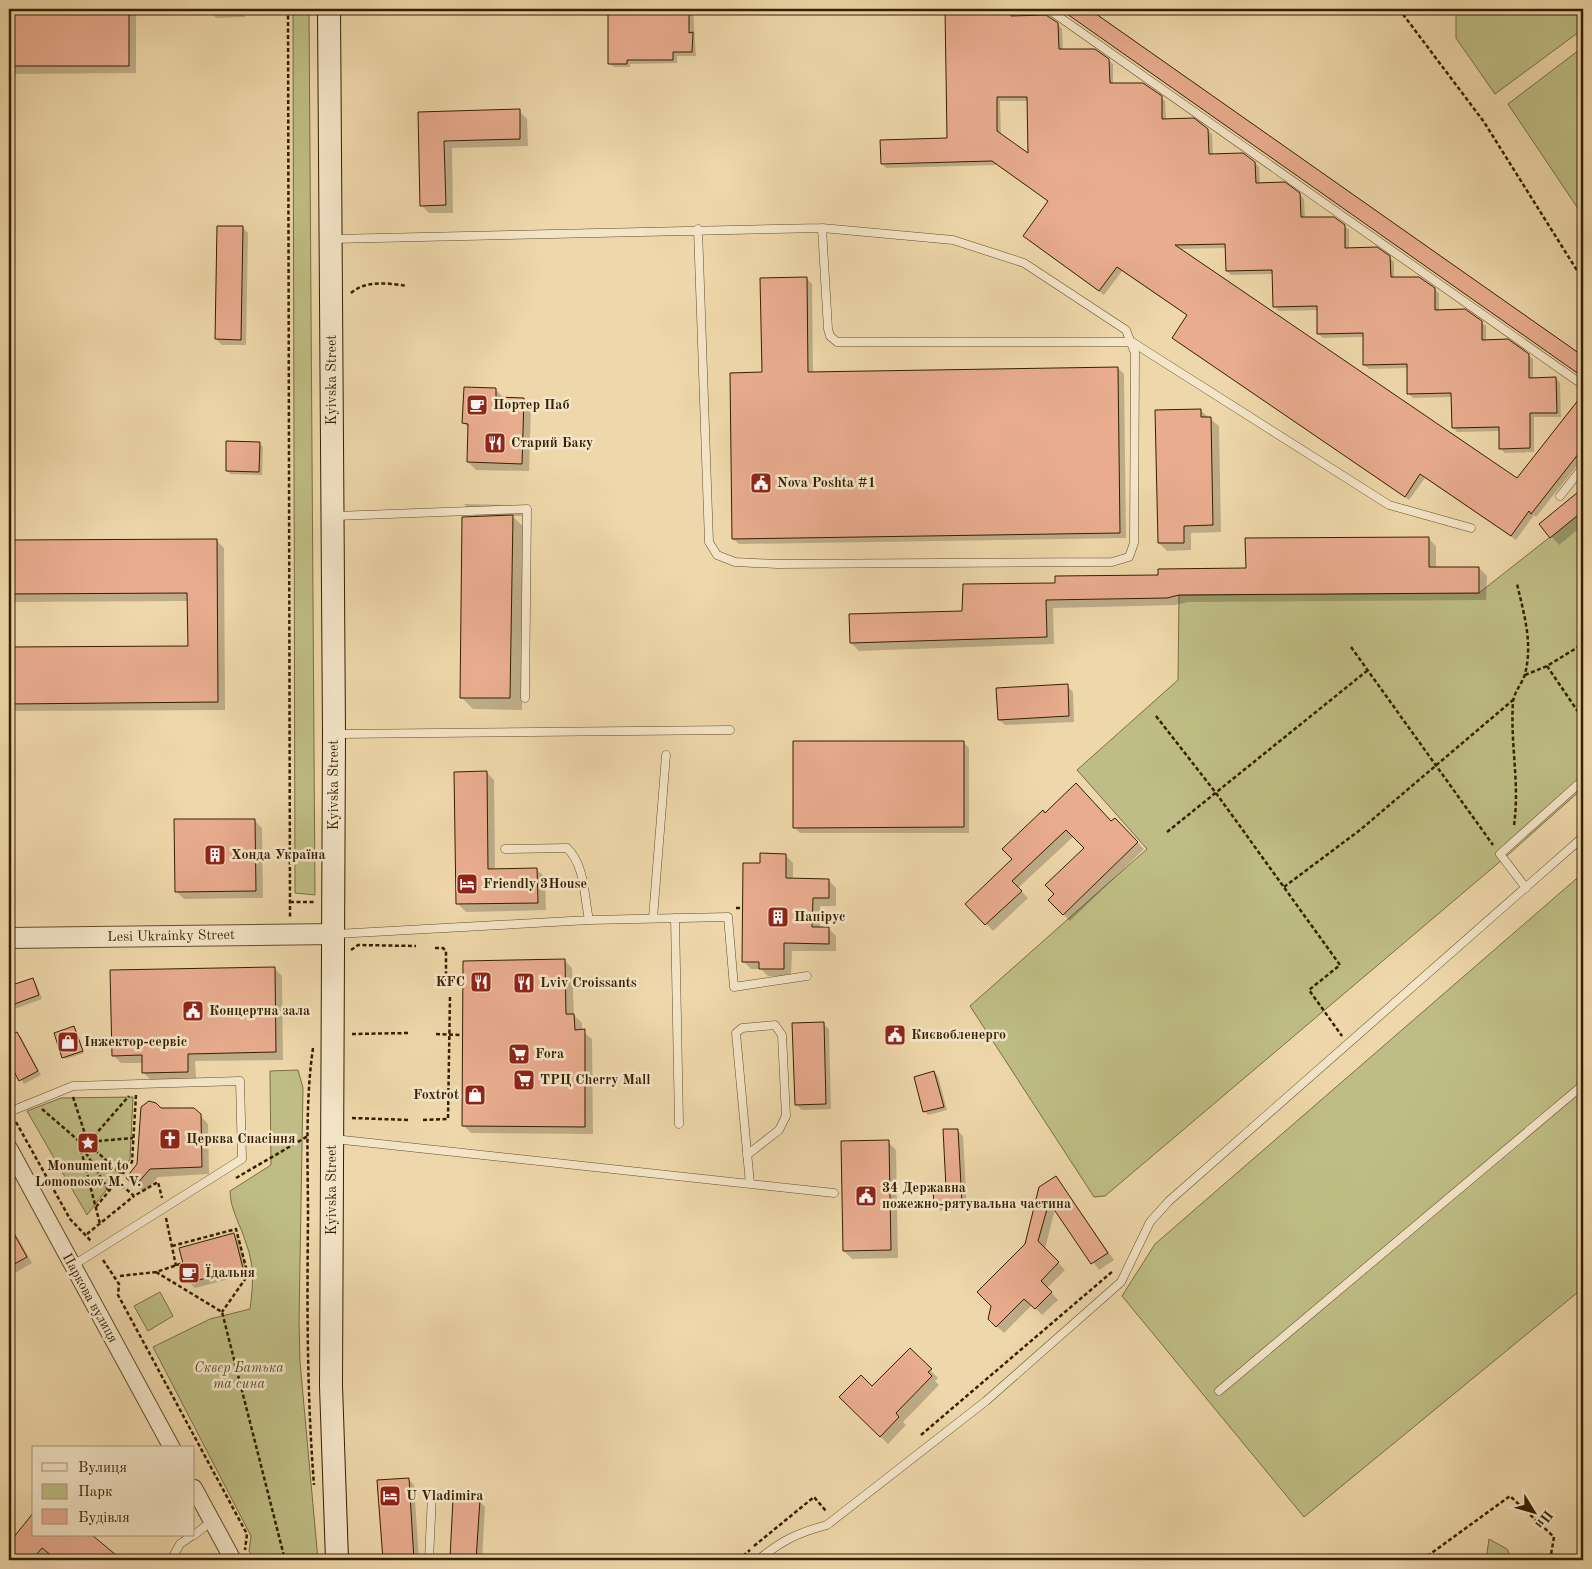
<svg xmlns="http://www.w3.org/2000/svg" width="1592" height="1569" font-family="'Old Standard TT',serif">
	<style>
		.green { fill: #bfbd85; stroke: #7a6e42 }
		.shadow { fill: #0003; fill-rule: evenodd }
		.building { fill: #e9ac8f; stroke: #351f00; fill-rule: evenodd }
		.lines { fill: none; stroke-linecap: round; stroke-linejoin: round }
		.service-casing { stroke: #634d2a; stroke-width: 9 }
		.minor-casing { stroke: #634d2a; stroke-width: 18 }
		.tertiary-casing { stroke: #634d2a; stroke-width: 22 }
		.secondary-casing { stroke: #351f00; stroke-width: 24 }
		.path { stroke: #351f00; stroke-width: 2.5; stroke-dasharray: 4 2.5; stroke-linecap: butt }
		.service { stroke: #f4e5c8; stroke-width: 8 }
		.minor { stroke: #f4e5c8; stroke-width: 16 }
		.tertiary { stroke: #f4e5c8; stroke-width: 20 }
		.secondary { stroke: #f4e5c8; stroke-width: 22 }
		.labels { text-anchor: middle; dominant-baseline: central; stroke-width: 5; stroke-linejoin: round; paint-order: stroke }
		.street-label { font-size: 14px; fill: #351f00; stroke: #f4e5c8 }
		.poi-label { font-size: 14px; font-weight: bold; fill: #351f00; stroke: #f4e5c8; text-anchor: start }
		.park-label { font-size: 14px; font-style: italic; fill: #5e4e28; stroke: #f4e5c8 }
	</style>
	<rect width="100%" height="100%" fill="#eed7aa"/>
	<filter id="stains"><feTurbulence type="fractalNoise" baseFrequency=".004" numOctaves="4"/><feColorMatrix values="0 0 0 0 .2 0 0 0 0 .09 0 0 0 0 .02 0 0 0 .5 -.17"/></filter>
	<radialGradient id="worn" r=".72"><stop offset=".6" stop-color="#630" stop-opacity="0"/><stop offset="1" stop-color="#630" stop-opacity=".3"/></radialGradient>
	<path class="green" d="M293 9H309L315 895 295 893Z
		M1456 9H1583V29L1495 94 1456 38Z
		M1583 47V216L1508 104Z
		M1583 511V788L1509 854 1105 1196 1094 1197 970 1006 1147 849 1077 770 1178 680 1179 595 1479 593Z
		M1583 873V1288L1304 1517 1122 1296 1155 1244Z
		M298 1070 303 1088 299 1321 300 1362 318 1560H254L249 1551 251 1536 153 1347 210 1319 250 1309C253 1285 255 1267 246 1243 241 1226 230 1209 230 1191L271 1165 270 1071Z
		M133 1097 130 1159 87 1215 27 1111 61 1098Z
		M160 1292 173 1316 148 1331 134 1306Z
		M1489 1539 1507 1549 1512 1560H1486Z"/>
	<path class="shadow" d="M9 9H136V73L9 74Z
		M208 9H245V17L216 18Z
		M609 9H693L696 56H677V63L630 64V67H614L609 63Z
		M946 9H1015V17L1058 24 1062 29 1063 51 1108 60 1113 64V85L1161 97 1165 101 1166 120 1207 129 1212 134 1213 155 1255 163 1259 167 1260 184 1299 194 1304 199 1305 219 1344 226 1349 230V249L1389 257 1394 262V278L1434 289 1439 293V311L1481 322 1486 326V341L1528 355 1533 359V379L1556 378 1560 383 1561 417H1534V452L1505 453 1500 448V431L1457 432 1453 427 1452 397 1413 398 1408 393V368L1369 369 1364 365V337L1323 338 1319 334 1318 310 1279 311 1274 306V274L1231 275 1227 271 1226 248 1179 249 1517 479 1583 396V458L1536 517 1534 515 1516 540 1425 478 1409 500 1178 342 1173 338 1188 316 1122 271 1104 295 1029 240 1024 236 1049 202 997 165 886 168 882 164 948 139ZM1000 101H1028L1029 156 1001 136Z
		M519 111 527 119 528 146 452 148 453 213H429L421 205 419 113Z
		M242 227 248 233 246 345H222L216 339Z
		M806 278 812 284 813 373 1118 368 1124 374 1126 538 739 544 733 539 763 374Z
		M496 390 504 398 523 399 531 407 529 471 476 470 468 462 469 429 464 423Z
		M1200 410 1219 426 1221 532 1191 533V550L1167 551 1159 543Z
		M259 443 263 447 262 475 230 474 227 470Z
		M1583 490V525L1559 545 1541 524Z
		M464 504 513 505 523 516H512L525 528 522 710 473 709 461 697 476 518Z
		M1428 538 1436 546V568H1479L1487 576 1486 600 1188 602 1175 605 1053 608 1054 644 859 651 851 643 1056 584 1247 569Z
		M216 540 224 548 225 710 9 711V649L189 648V601L9 602V541Z
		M1067 686 1073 692 1074 722 1005 725 999 720Z
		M963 742 969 748V833H800L794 827Z
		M486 772 494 780 495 870H537L545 877 546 910 466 912 458 904Z
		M1045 814 1112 822 1115 819 1144 849 1070 921 1049 900 1085 848 1074 836 1018 888 1028 898 993 931 967 904 1014 859Z
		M254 820 262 828 263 898 184 899 176 891Z
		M785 855 793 863V879L828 880 836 888V906H820V928H828L836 936V951H792L791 977 768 976 761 969H751L743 961 761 864Z
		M564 960 572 968 574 1015 582 1023V1031L592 1039 593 1134 471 1133 463 1125Z
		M274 968 282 976 283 1060 195 1061 196 1079 151 1080 143 1072V1063H121L113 1055Z
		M32 979 36 983 42 999 9 1011V987Z
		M823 1024 829 1029 831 1109 802 1110 796 1105Z
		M9 1026 12 1036 17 1033 21 1037 41 1075 24 1084 9 1059Z
		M74 1027 84 1053 65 1059 55 1034Z
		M934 1072 938 1076 947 1110 928 1115 925 1112Z
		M161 1109H194L208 1124 209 1174 158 1177 144 1193 128 1178 138 1165Z
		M957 1130 963 1136 967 1210 941 1211 935 1205 948 1189Z
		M888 1142 896 1150 898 1258 852 1259 844 1251Z
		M1056 1177 1114 1260 1099 1270 1055 1209 1045 1249 1065 1270 1047 1288 1058 1300 1042 1315 1032 1305 1004 1333 989 1319Z
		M9 1222 32 1263 10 1276 9 1274Z
		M233 1235 239 1240 248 1274 195 1288 189 1282Z
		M910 1350 938 1378 935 1381 939 1385 903 1422 906 1425 888 1444 841 1397 872 1388Z
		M408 1479 414 1485 419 1560H384L379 1481Z
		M479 1501 485 1507 482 1560H454L451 1557Z
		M34 1514V1535H90L120 1560H9V1545Z"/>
	<path class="building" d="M9 9H129V66H9Z
		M608 9H689V33L693 32 692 52H673V60H627V64H608Z
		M945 9H1011V16L1046 15 1058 23 1059 49H1095L1109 59 1110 83H1143L1162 96V119L1194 118 1208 129 1209 154 1243 153 1255 162 1256 183 1285 182 1300 193 1301 217H1334L1345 225V248L1377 247 1390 256 1391 277H1419L1435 288V310L1465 309 1482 321V340L1508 339 1529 354V378L1556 377 1557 413H1530V448L1499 449V427L1452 428 1451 393 1407 394V364L1363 365V333L1317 334V306L1273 307 1272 270 1226 271 1225 244 1175 245 1517 478 1583 394V448L1531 514 1529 511 1511 536 1420 474 1405 497 1172 338 1187 315 1117 267 1099 291 1023 236 1048 201 992 161 881 164 880 140 947 138ZM997 97H1027L1028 153 997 131Z
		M1060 9H1089L1583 356V377Z
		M520 109V139L444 141 446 205 420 206 418 112Z
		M217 226H243L241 340 215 339Z
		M807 277 808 372 1118 367 1120 533 732 539 730 373 762 372 760 278Z
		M464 387 496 388V397L524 398 522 464 467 462 468 424 462 423Z
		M1201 409V417H1211L1213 525 1184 526V543H1158L1155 410Z
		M226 441 260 442 259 472 226 471Z
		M1583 488V511L1550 538 1539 524Z
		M513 515 510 698H460L462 517Z
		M1429 537V567H1479V593L1179 595 1167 598 1046 600 1047 637 850 643 849 614 962 611 963 584 1055 583V576L1158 575V569L1246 568 1245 538Z
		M217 539 218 702 9 704V647L188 646 187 593 9 594V540Z
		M1068 684 1069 716 998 720 996 688Z
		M793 741H964V827L793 828Z
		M487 771 488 869 537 868 538 903 456 904 454 772Z
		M1076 783 1111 821 1115 818 1138 842 1063 915 1048 900 1054 894 1045 885 1084 848 1066 830 1012 881 1022 891 985 925 965 904 1012 859 1002 849 1043 810 1045 813Z
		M174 819H255L256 891 175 892Z
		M760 853 786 854V878L829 879V898H813L812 927H829V944L784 943V969H759V962H742L743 863H760Z
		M565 959 566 1014H574L575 1030 585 1029V1127L462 1126 463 961Z
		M275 967 276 1052 188 1054V1072L142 1073V1055L112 1056 110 970Z
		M33 978 39 995 9 1006V986Z
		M824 1022 826 1104 795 1105 792 1023Z
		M74 1026 83 1051 62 1058 54 1033Z
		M17 1032 38 1071 19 1081 9 1062V1036Z
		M934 1071 944 1107 923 1112 914 1077Z
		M149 1101 156 1103 161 1108H194L201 1114 202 1167 150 1169 135 1186 126 1178 137 1164 141 1107Z
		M943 1129H958L962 1204 934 1206 933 1189 946 1188Z
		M889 1140 891 1250 843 1251 841 1141Z
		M1056 1176 1108 1253 1091 1264 1049 1202 1038 1241 1059 1262 1041 1281 1052 1292 1035 1309 1024 1299 996 1327 988 1319 991 1306 977 1292 1025 1244 1039 1187Z
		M9 1225 27 1257 9 1267Z
		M234 1233 243 1268 188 1283 179 1248Z
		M910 1348 932 1369 928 1372 932 1376 896 1413 899 1417 880 1437 839 1397 861 1375 872 1386Z
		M409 1478 414 1560H383L377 1480Z
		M453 1499 480 1500 476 1560H457V1558H450Z
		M34 1512V1535H92L122 1560H57L42 1548 32 1560H9V1543Z"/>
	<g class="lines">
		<g class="service-casing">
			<path id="service" d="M1048 9 1583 385
				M822 228 828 329 830 336 837 342H1132L1389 505 1471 528
				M333 239 822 228 953 240 1024 263 1126 330 1135 353 1134 543 1129 557 1112 562 777 564 735 562 717 555 709 542 698 229
				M1560 496 1583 467
				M335 516 527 509 525 698
				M337 734 730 730
				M505 849 567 848C585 865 584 896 589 920
				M1526 888 1500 854 1583 780
				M653 918 666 755
				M675 918 679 1124
				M336 934 589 920 728 917 734 987 807 976
				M9 1112 73 1086 240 1081 242 1159 72 1266
				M334 1139 834 1193
				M747 1155 779 1130 786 1116 782 1035 775 1025 742 1028 736 1033 750 1184
				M1219 1391 1583 1085
				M194 1535 212 1521
				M171 1560 180 1544 193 1535
				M429 1560 432 1495
				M758 1560C781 1541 797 1533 827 1525L986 1401 1121 1282 1150 1222 1169 1201 1583 837"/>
		</g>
		<g class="minor-casing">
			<path id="minor" d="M9 1148 172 1448
				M194 1488 233 1560"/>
		</g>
		<g class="tertiary-casing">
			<path id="tertiary" d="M9 938 334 934"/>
		</g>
		<g class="secondary-casing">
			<path id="secondary" d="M329 9 334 734 331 1386 337 1560"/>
		</g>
		<path class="path" d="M288 9 290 917
			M1399 9 1484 122 1583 280
			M351 293C365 280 389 283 407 286
			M1351 647 1493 845
			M1547 666 1583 719
			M1525 675 1547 666 1583 644
			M1156 716 1216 793 1340 965 1309 990 1342 1036
			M1514 825C1520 784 1510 743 1513 702 1514 692 1522 684 1525 674 1533 643 1524 614 1517 584
			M1167 832 1368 670
			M1284 887 1360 830 1513 700
			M290 902H316
			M736 908H743
			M435 948H443L446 951V981
			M351 950 358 945 416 946
			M352 1034 410 1033
			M436 1034 462 1035
			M313 1048C305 1104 308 1162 308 1219 307 1308 307 1396 314 1485
			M136 1095 132 1162 117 1181 134 1196 158 1182 162 1198
			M73 1097 85 1134
			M42 1109 79 1141
			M352 1118 409 1120
			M423 1120 448 1119 450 995
			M16 1122 70 1219 91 1241
			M79 1143a9 9 0 1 1 18 0a9 9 0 1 1-18 0Z
			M94 1136 129 1096
			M98 1141 133 1138
			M81 1150 100 1224
			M95 1150 122 1175
			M86 1153 109 1191
			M236 1178 308 1136
			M96 1207 117 1181
			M166 1218 176 1266
			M87 1234 134 1196
			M172 1246 236 1229 248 1275 222 1312
			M103 1260 119 1284 118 1295 247 1534 245 1550
			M156 1272 222 1312 285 1560
			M120 1276 156 1272 183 1263
			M921 1435 1113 1271
			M754 1546 814 1497 826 1511
			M738 1560 750 1550
			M1422 1560 1510 1496 1554 1537 1550 1560"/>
		<use href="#service" class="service"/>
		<use href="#minor" class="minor"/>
		<use href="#tertiary" class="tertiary"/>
		<use href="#secondary" class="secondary"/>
	</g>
	<defs>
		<g id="cafe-square" transform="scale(1.125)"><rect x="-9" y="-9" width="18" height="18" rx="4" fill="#8f2418" stroke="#f4e5c8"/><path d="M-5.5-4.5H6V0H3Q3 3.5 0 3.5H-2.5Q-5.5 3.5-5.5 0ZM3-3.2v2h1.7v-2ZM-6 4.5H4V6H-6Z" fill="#fff"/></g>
		<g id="restaurant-square" transform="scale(1.125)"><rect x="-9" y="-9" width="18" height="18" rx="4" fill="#8f2418" stroke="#f4e5c8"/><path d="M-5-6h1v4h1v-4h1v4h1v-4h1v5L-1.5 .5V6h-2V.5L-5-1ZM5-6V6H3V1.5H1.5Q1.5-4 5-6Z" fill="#fff"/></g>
		<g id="civic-square" transform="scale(1.125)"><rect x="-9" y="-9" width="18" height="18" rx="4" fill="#8f2418" stroke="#f4e5c8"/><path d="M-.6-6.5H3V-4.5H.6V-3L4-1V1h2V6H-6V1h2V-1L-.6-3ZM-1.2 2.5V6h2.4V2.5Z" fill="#fff"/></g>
		<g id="building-square" transform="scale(1.125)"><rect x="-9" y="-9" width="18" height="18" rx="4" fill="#8f2418" stroke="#f4e5c8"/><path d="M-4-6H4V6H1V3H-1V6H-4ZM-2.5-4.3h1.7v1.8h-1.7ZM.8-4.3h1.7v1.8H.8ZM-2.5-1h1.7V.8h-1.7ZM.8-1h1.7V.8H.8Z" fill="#fff"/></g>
		<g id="hotel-square" transform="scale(1.125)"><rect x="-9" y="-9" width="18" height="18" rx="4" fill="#8f2418" stroke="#f4e5c8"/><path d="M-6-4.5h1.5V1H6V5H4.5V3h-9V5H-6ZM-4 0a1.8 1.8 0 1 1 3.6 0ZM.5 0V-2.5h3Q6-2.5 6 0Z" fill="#fff"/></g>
		<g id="shop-square" transform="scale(1.125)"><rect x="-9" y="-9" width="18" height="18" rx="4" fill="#8f2418" stroke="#f4e5c8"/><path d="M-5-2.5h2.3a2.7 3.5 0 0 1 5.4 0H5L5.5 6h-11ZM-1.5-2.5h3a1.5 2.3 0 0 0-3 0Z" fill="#fff"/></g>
		<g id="supermarket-square" transform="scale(1.125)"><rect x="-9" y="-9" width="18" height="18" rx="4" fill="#8f2418" stroke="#f4e5c8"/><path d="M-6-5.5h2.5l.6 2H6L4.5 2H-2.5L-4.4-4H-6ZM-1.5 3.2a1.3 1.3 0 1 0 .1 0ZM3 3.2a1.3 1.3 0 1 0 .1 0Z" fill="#fff"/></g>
		<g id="church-square" transform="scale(1.125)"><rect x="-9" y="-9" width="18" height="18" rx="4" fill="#8f2418" stroke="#f4e5c8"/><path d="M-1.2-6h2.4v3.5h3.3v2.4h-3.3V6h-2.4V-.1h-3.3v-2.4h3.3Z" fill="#fff"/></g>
		<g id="sight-square" transform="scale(1.125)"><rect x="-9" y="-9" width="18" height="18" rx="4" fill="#8f2418" stroke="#f4e5c8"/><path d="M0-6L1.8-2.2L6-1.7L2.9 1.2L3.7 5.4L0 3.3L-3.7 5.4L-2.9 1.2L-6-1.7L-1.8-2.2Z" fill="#fff"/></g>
	</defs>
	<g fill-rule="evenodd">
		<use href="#cafe-square" x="477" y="405"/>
		<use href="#restaurant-square" x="495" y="443"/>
		<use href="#civic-square" x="761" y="483"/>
		<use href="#building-square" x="215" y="855"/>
		<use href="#hotel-square" x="467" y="884"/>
		<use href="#building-square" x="778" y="917"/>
		<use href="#restaurant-square" x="481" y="982"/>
		<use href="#restaurant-square" x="524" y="983"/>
		<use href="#civic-square" x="193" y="1011"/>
		<use href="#civic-square" x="895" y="1035"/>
		<use href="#shop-square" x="68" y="1042"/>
		<use href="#supermarket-square" x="519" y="1054"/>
		<use href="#supermarket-square" x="524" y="1080"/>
		<use href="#shop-square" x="475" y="1095"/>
		<use href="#church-square" x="170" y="1139"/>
		<use href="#sight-square" x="88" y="1143"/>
		<use href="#civic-square" x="866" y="1196"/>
		<use href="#cafe-square" x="189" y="1273"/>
		<use href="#hotel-square" x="390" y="1496"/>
	</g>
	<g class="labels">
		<g class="street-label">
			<text transform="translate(332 380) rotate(-90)">Kyivska Street</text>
			<text transform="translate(334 785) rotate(-90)">Kyivska Street</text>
			<text transform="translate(171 936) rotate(-1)">Lesi Ukrainky Street</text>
			<text transform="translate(332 1190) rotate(-90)">Kyivska Street</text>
			<text transform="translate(90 1298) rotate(61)">Паркова вулиця</text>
		</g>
		<g class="poi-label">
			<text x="493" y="405">Портер Паб</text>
			<text x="511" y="443">Старий Баку</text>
			<text x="777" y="483">Nova Poshta #1</text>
			<text x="231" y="855">Хонда Україна</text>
			<text x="483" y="884">Friendly 3House</text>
			<text x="794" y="917">Папірус</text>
			<text x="465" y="982" text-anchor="end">KFC</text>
			<text x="540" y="983">Lviv Croissants</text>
			<text x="209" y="1011">Концертна зала</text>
			<text x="911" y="1035">Києвобленерго</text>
			<text x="84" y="1042">Інжектор-сервіс</text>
			<text x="535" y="1054">Fora</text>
			<text x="540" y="1080">ТРЦ Cherry Mall</text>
			<text x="459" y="1095" text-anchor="end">Foxtrot</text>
			<text x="186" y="1139">Церква Спасіння</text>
			<text x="88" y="1166" text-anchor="middle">Monument to<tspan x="88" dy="16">Lomonosov M. V.</tspan></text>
			<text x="882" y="1188">34 Державна<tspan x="882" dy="16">пожежно-рятувальна частина</tspan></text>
			<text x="205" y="1273">Їдальня</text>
			<text x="406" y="1496">U Vladimira</text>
		</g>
		<g class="park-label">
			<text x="239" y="1368">Сквер Батька<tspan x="239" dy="16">та сина</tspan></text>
		</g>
	</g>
	<rect width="1592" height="1569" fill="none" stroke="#eed7aa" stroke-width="30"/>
	<rect x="10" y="10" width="1572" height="1549" fill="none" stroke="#351f00" stroke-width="2.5"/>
	<rect x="15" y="15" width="1562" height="1539" fill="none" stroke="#351f00"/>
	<rect x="32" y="1446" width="162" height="90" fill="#f4e5c8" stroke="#a89678"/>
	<rect x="42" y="1463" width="25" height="8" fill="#f4e5c8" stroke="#a89678"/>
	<text x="78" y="1472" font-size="15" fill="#351f00">Вулиця</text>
	<rect x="42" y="1484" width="25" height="15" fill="#bfbd85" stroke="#a89678"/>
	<text x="78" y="1496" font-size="15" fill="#351f00">Парк</text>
	<rect x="42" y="1509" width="25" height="15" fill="#e9ac8f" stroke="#a89678"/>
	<text x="78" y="1522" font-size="15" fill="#351f00">Будівля</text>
	<g transform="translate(1534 1512) rotate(127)" stroke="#f4e5c8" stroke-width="4" paint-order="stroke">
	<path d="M0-4L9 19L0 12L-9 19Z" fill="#351f00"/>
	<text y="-8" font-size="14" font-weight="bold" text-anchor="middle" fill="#351f00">Пн</text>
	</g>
	<rect width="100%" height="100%" filter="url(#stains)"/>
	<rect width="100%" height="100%" fill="url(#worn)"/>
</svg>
